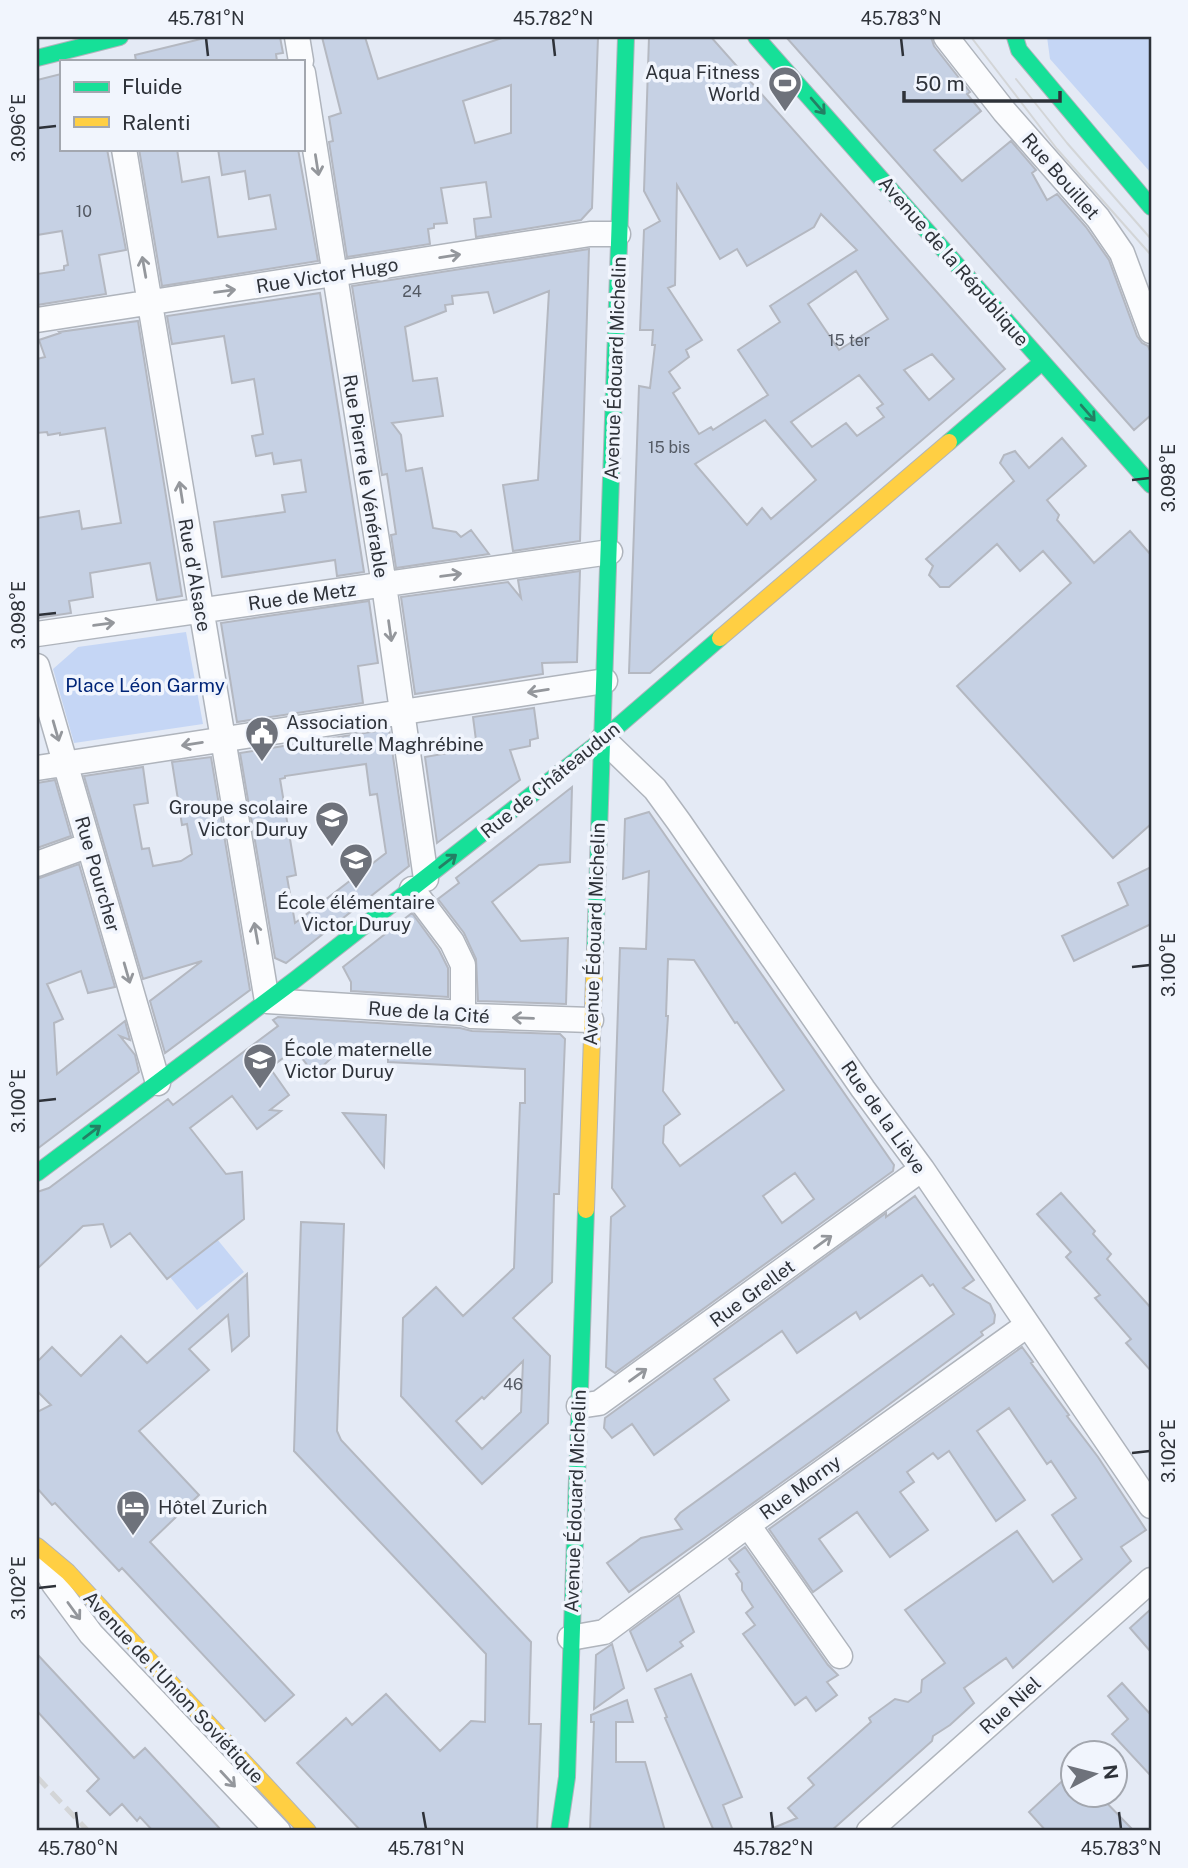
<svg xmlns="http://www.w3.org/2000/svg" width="1188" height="1868" font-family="'Public Sans',sans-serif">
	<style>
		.green { fill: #c5d6f5 }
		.building { fill: #c6d1e4; stroke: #b4b8c1; stroke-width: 2; fill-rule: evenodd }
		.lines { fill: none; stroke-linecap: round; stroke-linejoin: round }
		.street-casing { stroke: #afb4bc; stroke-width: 27 }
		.fast-casing { stroke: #afb4bc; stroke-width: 18 }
		.slow-casing { stroke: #afb4bc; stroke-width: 18 }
		.street { stroke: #fbfcfe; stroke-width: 24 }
		.fast { stroke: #16e098; stroke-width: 16 }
		.slow { stroke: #ffcf43; stroke-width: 16 }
		.tram { stroke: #d3d5d7; stroke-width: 2 }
		.rail { stroke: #d3d5d7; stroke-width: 5; stroke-dasharray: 14 7; stroke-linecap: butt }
		.oneway { stroke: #238064 }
		.oneway2 { stroke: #94979c }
		.ticks { fill: none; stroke: #2e3239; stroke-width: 2.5 }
		.labels { text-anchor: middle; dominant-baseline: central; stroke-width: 7; stroke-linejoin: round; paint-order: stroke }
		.number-label { font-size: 16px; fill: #545a64 }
		.poi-label { font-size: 19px; fill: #2e3239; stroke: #f1f5fd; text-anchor: start }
		.street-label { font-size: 19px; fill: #2e3239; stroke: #f1f5fd }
		.park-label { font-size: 19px; fill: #002578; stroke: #f1f5fd }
		.neatline { fill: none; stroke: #2e3239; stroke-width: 2.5 }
		.ticks-label { font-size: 18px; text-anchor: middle; fill: #2e3239 }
	</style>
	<rect width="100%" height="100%" fill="#e4eaf5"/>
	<path class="green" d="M1047 37H1151V173L1050 59Z
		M186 632 203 724 74 743 53 669 78 647Z
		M217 1239 244 1272 197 1310 170 1277Z"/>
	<path class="building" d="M209 37H280L283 53 276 54 277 61H136L135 55Z
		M322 37H365L378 79 505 37H598L592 208 581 220 476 237 474 219 491 217 486 182 441 188 447 223 434 224V228L428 229 430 244 347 257 329 142 333 141 329 117 341 113ZM511 85V133L475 143 463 101Z
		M649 37H711L1005 369 650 673H629L639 386 650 388 655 345H652L653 330H640L644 230 660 221 644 191ZM677 185 720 259 737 249 747 266 814 227 821 214 857 250 770 306 780 322 738 350 768 395 713 430 711 427 699 434 673 393 680 388 669 372 689 357 686 350 702 340 668 288 675 285ZM856 271 888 319 839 350 808 304ZM932 354 954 379 929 400 904 370ZM859 375 883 404 877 408 884 417 857 436 846 423 812 447 791 422ZM765 420 816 480 771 519 762 508 747 525 695 464Z
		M786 37H931L934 46 970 92 967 94 981 111 934 150 962 181 1011 141 1036 170 1032 173 1047 200 1057 194 1086 227 1109 260 1137 336 1142 343 1148 346 1151 353V415L1134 430Z
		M61 74V149H107L126 250 99 255 106 294 37 305V274L64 270V266L68 265 62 231 37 235V80Z
		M139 149H177L182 182 209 177 218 237 276 229 270 195 249 199 245 171 222 175 218 149H298L318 261 162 286Z
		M589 249 580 541 513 551 503 485 538 480 549 291 494 313 488 292 452 296 453 304 445 305 446 311 405 327 413 381 437 378 443 416 392 423 401 435 406 471 422 468 433 528 456 532 461 537 471 530 489 554 396 568 391 535 396 534 387 474 382 475 352 286Z
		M320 293 364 572 337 576 335 560 222 577 214 522 285 512 282 495 306 492 301 460 274 464 272 453 256 456 252 436 263 434 254 379 232 383 224 336 172 344 167 316Z
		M138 321 182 596 157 600 150 563 90 573 93 597 69 601 71 613 37 618V518L79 511 82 529 121 523 105 428 60 435V433L48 435 47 432 37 433V359L45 357 39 340 60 333 59 332Z
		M1062 438 1086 466 1047 500 1059 515 1057 520 1094 563 1130 531 1151 555V824L1113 858 957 686 1071 583 1043 551 1020 571 997 544 949 587H940L929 575 933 566 926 559 1014 481 1000 463 1004 455 1015 451 1029 468Z
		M580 571 577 662 542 663 543 674 415 694 401 597 508 582 521 598 518 580Z
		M369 601 378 663 358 666 363 703 237 722 221 623Z
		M534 708 538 738 530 740V746L510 750 520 780 437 843 425 757 477 748 473 717Z
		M389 729 409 866 286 963 275 958 240 753ZM366 764 370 795 377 794 386 853 295 923 287 877 296 875 280 779 285 778V776Z
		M211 757 250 990 165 1053 150 1001 202 961 143 979 84 776 143 767 148 803 134 805 142 849 149 848 153 866 181 861 192 854 187 824 182 825 172 762Z
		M55 780 71 836 37 848V783Z
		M572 787 570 862 539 865 492 902 521 941 568 938 566 1004 478 1001 476 959 464 933 438 899 459 883 456 878Z
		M649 812 894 1165 893 1171 615 1373 606 1367 611 1217 625 1206 612 1188 620 948 646 949 649 871 623 879 625 819ZM668 959 694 960 735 1023 737 1022 784 1090 680 1166 663 1143 664 1126 680 1114 663 1091 668 1016H666ZM795 1173 814 1199 782 1223 763 1196Z
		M79 864 115 987 88 993 81 971 47 984 63 1019 54 1023 57 1074 125 1021 130 1040 120 1036 135 1055 139 1072 37 1149V879Z
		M1151 867V924L1074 961 1062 936 1128 905 1118 883Z
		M412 913 439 950 448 968V997L351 991V982L343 967Z
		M278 1017 460 1028 472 1031 560 1034 565 1039 559 1194H554L552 1282 513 1318 550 1356 548 1423 482 1484 401 1396 403 1318 436 1287 463 1316 514 1268 520 1103H525V1069L388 1062V1054L339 1051 314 1074 295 1049 270 1068 289 1095 270 1110 281 1111 257 1129 232 1096 190 1128 226 1174 242 1172 244 1219 167 1279 130 1233 111 1247 103 1224 83 1226 37 1269V1192L49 1188 168 1099 173 1105 278 1026 273 1020ZM523 1361 521 1412 482 1449 456 1421 482 1397 484 1399Z
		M343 1113 386 1115 384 1167Z
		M1061 1193 1095 1231 1093 1234 1111 1254 1107 1259 1151 1308V1371L1126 1343 1131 1339 1095 1298 1100 1295 1066 1257 1071 1252 1037 1214Z
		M915 1196 974 1280 963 1288 990 1304 995 1315 994 1323 981 1332 983 1335 841 1440 629 1592 607 1563 641 1538 682 1529 675 1519 680 1513 954 1314 933 1284 930 1286 922 1275 860 1319 856 1312 797 1353 782 1331 714 1379 729 1400 654 1455 632 1424 612 1438 604 1428 605 1418 886 1213V1217Z
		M301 1222 344 1224 337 1431 341 1440 531 1642 529 1724H541L537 1831H361L297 1763 346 1718 352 1725 386 1694 440 1751 471 1721 485 1722 486 1654 294 1451Z
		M247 1274 249 1336 232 1351 228 1315 189 1349 209 1370 139 1431 199 1495 150 1542 294 1695 265 1721 122 1568 119 1571 55 1503 52 1505 37 1488V1412L51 1405 37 1391V1362L52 1347 81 1376 121 1336 147 1363Z
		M1022 1347 1033 1362 1031 1363 1069 1415 1067 1416 1098 1457 1146 1530 1121 1547 1131 1561 1013 1668 1006 1658 964 1688 974 1703 950 1725 933 1736 932 1741 831 1831H766L797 1818 788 1808 814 1785 808 1778 871 1722 869 1718 895 1699 908 1702 921 1692 922 1680 945 1663 905 1610 1017 1531 1053 1582 1082 1559 1052 1515 1076 1498 1051 1461 1047 1464 1009 1408 977 1431 1025 1500 996 1521 949 1451 938 1459 933 1453 907 1472 914 1482 900 1492 928 1530 890 1557 857 1512 819 1539 842 1571 813 1592 769 1529Z
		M745 1547 828 1665 838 1675 827 1682 837 1695 816 1711 806 1697 795 1705 743 1634 755 1625 746 1613 753 1607 742 1590V1583L736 1574 739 1572 729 1559Z
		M679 1595 694 1632 680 1642 683 1646 647 1671 630 1631Z
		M1151 1609V1652L1130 1628Z
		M612 1644 624 1688 594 1709 596 1655Z
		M37 1654 134 1758 145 1748 222 1831H153L140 1817 137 1821 122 1804 110 1815 87 1791 99 1779 37 1711Z
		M691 1674 742 1797 723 1805 733 1831H714L665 1718 667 1717 655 1689Z
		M1122 1683 1151 1715V1776L1112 1734 1128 1719 1108 1696Z
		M627 1700 633 1722H616V1762H645L665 1831H590L594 1722H591V1715Z
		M1073 1771V1795H1099L1134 1831H1046L1029 1812Z"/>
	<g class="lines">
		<g class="street-casing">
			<path id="street" d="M297 37 301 61
				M946 37 1004 111 1098 218 1122 253 1151 331
				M303 73 384 585 426 879
				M124 149 267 1001 463 1013 472 1016 591 1020
				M37 320 590 234H618
				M37 634 610 552
				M37 666 158 1083
				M603 739 655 789 679 822 863 1089 922 1169 1151 1506
				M37 768 605 681
				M37 864 89 845
				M412 889 452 942 463 965V1013
				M579 1406 599 1403 922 1169
				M748 1525 840 1656
				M37 1554 54 1584 91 1634 278 1831
				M570 1638 604 1632 748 1525 1026 1326
				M869 1831 1151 1580"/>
		</g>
		<g class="fast-casing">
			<path id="fast" d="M756 37 1151 485
				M1015 37 1019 50 1151 207
				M37 58 120 37
				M949 442 1042 362
				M595 950 626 37
				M37 1173 296 979 603 739 720 638
				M559 1831 567 1777 586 1210"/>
		</g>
		<g class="slow-casing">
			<path id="slow" d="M720 638 949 442
				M586 1210 595 950
				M37 1546 68 1572 308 1831"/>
		</g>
		<use href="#street" class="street"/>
		<use href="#fast" class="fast"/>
		<use href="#slow" class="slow"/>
		<path class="tram" d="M971 37 1057 149 1151 255
			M1016 79 1067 143 1151 239"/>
		<path class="rail" d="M37 1777 88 1831"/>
	</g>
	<defs><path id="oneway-shaft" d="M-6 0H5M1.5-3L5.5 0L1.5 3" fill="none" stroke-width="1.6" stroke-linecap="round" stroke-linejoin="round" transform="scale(1.75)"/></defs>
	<g class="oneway">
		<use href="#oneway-shaft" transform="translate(818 106) rotate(49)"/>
		<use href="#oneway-shaft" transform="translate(1088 413) rotate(49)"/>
		<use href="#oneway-shaft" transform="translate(448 861) rotate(-38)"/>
		<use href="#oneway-shaft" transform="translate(92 1132) rotate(-37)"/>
	</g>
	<g class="oneway2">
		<use href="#oneway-shaft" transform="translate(317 165) rotate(81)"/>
		<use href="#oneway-shaft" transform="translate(450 256) rotate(-9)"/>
		<use href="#oneway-shaft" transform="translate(144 267) rotate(-100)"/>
		<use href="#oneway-shaft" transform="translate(225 291) rotate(-8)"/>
		<use href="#oneway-shaft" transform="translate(181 492) rotate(-99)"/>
		<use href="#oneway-shaft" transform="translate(451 575) rotate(-8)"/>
		<use href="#oneway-shaft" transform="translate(104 624) rotate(-8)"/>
		<use href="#oneway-shaft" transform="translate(390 631) rotate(82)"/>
		<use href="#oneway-shaft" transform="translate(538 691) rotate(171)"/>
		<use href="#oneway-shaft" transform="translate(56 731) rotate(74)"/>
		<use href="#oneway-shaft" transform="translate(192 744) rotate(171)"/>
		<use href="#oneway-shaft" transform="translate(256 933) rotate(-100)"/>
		<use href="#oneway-shaft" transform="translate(127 973) rotate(74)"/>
		<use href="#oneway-shaft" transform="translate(523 1018) rotate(-178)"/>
		<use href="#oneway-shaft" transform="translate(823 1242) rotate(-36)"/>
		<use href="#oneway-shaft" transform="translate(638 1375) rotate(-36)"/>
		<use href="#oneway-shaft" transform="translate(74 1611) rotate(54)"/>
		<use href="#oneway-shaft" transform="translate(228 1779) rotate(47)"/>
	</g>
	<path class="ticks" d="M206 38 208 56M553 38 555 56M901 38 903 56M38 128 56 126M1132 480 1150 478M38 615 56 613M1132 967 1150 965M38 1101 56 1099M1132 1453 1150 1451M38 1588 56 1586M76 1812 78 1829M423 1812 426 1829M771 1812 773 1829M1119 1812 1121 1829"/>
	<defs>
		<g id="stadium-pin" transform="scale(1.75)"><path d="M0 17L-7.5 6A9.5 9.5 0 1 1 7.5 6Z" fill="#6e727b" stroke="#f1f5fd"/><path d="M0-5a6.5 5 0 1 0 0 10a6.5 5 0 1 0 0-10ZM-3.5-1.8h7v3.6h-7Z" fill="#fff"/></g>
		<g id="civic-pin" transform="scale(1.75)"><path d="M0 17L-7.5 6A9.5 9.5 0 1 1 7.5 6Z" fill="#6e727b" stroke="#f1f5fd"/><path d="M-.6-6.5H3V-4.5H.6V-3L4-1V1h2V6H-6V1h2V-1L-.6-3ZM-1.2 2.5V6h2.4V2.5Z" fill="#fff"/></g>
		<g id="school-pin" transform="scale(1.75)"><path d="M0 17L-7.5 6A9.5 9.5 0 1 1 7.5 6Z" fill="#6e727b" stroke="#f1f5fd"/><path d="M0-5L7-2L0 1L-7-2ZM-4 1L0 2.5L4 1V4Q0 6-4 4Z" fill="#fff"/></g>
		<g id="hotel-pin" transform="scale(1.75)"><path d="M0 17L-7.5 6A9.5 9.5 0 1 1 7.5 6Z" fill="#6e727b" stroke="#f1f5fd"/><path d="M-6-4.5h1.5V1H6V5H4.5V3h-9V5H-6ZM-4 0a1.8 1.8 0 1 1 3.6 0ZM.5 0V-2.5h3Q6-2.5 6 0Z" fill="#fff"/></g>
	</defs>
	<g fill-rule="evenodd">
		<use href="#stadium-pin" x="785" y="83"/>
		<use href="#civic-pin" x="262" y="733"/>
		<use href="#school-pin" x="332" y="818"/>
		<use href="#school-pin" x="356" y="860"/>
		<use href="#school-pin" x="260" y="1060"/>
		<use href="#hotel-pin" x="133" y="1507"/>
	</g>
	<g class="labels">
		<g class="number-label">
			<text x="84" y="211">10</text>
			<text x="412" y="291">24</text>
			<text x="849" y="340">15 ter</text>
			<text x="669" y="447">15 bis</text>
			<text x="513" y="1384">46</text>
		</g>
		<g class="poi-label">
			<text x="760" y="72" text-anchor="end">Aqua Fitness<tspan x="760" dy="22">World</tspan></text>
			<text x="286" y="722">Association<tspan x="286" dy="22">Culturelle Maghrébine</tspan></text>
			<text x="308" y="807" text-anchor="end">Groupe scolaire<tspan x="308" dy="22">Victor Duruy</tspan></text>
			<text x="356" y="902" text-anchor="middle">École élémentaire<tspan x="356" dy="22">Victor Duruy</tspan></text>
			<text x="284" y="1049">École maternelle<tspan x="284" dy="22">Victor Duruy</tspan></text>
			<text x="158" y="1507">Hôtel Zurich</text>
		</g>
		<g class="street-label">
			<text transform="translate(1061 176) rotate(49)">Rue Bouillet</text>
			<text transform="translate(954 261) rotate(49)">Avenue de la République</text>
			<text transform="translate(327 275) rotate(-9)">Rue Victor Hugo</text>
			<text transform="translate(615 368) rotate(-88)">Avenue Édouard Michelin</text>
			<text transform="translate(366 476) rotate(81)">Rue Pierre le Vénérable</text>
			<text transform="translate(195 575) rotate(80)">Rue d'Alsace</text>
			<text transform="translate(302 596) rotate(-8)">Rue de Metz</text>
			<text transform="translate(550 780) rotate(-39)">Rue de Châteaudun</text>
			<text transform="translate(98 874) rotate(74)">Rue Pourcher</text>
			<text transform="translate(594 934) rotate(-88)">Avenue Édouard Michelin</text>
			<text transform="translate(429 1012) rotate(4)">Rue de la Cité</text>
			<text transform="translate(884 1117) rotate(55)">Rue de la Liève</text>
			<text transform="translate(752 1293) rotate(-36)">Rue Grellet</text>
			<text transform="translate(800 1487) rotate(-36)">Rue Morny</text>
			<text transform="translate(575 1501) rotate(-88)">Avenue Édouard Michelin</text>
			<text transform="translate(174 1687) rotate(47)">Avenue de l'Union Soviétique</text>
			<text transform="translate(1010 1705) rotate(-42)">Rue Niel</text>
		</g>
		<g class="park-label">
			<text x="145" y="685">Place Léon Garmy</text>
		</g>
	</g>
	<rect width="1188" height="1868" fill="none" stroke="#f1f5fd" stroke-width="77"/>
	<rect x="60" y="60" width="245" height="91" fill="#f1f5fd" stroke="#a3a7af" stroke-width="2"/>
	<rect x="74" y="82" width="35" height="10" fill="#16e098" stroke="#a3a7af" stroke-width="2"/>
	<text x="122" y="94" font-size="21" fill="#2e3239">Fluide</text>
	<rect x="74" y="117" width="35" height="10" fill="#ffcf43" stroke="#a3a7af" stroke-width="2"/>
	<text x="122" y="130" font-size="21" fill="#2e3239">Ralenti</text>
	<g transform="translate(1094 1774) rotate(83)"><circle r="33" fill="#f1f5fd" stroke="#a3a7af" stroke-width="2"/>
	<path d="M0-5L12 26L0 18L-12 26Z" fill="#6e727b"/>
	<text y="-10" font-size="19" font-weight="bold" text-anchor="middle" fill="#2e3239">N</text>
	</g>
	<path d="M904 91v10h156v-10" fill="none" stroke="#2e3239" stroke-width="3.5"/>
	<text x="915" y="91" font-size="21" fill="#2e3239" stroke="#f1f5fd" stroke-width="5" paint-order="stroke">50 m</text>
	<rect x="38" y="38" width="1112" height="1791" class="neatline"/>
	<g class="ticks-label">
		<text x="206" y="25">45.781°N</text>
		<text x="553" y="25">45.782°N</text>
		<text x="901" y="25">45.783°N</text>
		<text transform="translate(19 128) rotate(-90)" y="6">3.096°E</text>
		<text transform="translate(1169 478) rotate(-90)" y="6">3.098°E</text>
		<text transform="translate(19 615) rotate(-90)" y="6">3.098°E</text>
		<text transform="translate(1169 965) rotate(-90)" y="6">3.100°E</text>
		<text transform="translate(19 1101) rotate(-90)" y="6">3.100°E</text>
		<text transform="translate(1169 1451) rotate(-90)" y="6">3.102°E</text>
		<text transform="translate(19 1588) rotate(-90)" y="6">3.102°E</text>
		<text x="78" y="1855">45.780°N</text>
		<text x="426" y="1855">45.781°N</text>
		<text x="773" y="1855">45.782°N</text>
		<text x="1121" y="1855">45.783°N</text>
	</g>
</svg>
